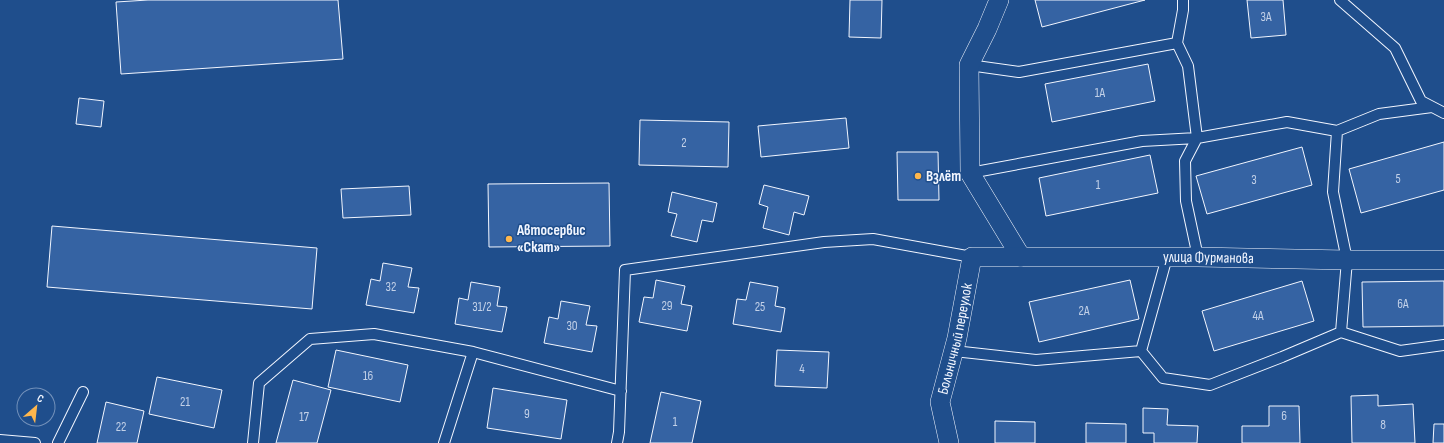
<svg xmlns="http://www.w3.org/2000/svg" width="1444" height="443" font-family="'Sofia Sans Condensed',sans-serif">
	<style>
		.building { fill: #3563a3; stroke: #f2f6ff }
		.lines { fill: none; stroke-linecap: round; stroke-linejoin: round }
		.service-casing { stroke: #f2f6ff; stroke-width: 12 }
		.minor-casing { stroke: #f2f6ff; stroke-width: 20 }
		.service { stroke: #1f4e8c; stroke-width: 10 }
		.minor { stroke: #1f4e8c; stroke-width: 19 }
		.poi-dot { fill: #ffb74d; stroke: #1f4e8c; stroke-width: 1.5 }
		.labels { text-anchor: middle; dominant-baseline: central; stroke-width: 3; stroke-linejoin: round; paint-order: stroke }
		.number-label { font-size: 13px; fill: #c3d1e8 }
		.poi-label { font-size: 15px; font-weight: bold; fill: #f2f6ff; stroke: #1f4e8c; text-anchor: start }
		.street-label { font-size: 15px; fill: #f2f6ff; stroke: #1f4e8c }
	</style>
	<rect width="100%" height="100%" fill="#1f4e8c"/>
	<path class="building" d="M148 0H338L343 59 121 74 116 2Z
		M850 0H882L881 38 849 37Z
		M1035 0H1145L1042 27Z
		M1247 0H1283L1286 35 1251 38Z
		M1148 64 1155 101 1052 122 1045 84Z
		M79 98 104 101 101 127 76 124Z
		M846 118 849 148 761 157 758 126Z
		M640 120 729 122 728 167 639 165Z
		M1444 142V190L1361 213 1349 169Z
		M1302 147 1312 185 1207 214 1196 176Z
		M897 152H938L939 200H898Z
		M1150 155 1158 193 1046 216 1039 178Z
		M609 183 610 246 489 247 488 184Z
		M764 185 809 196 804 215 794 212 789 235 763 228 768 207 759 204Z
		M409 186 411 215 343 218 341 189Z
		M672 192 717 203 713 222 702 220 697 242 671 236 677 214 668 212Z
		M52 226 317 248 312 309 47 287Z
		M383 263 412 268 408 287 419 288 414 313 366 305 371 279 380 281Z
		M656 280 685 286 681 304 692 306 687 331 639 322 644 297 653 298Z
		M1130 280 1139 319 1039 342 1029 302Z
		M1302 281 1314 321 1214 351 1202 311Z
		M1444 281V326L1363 327 1362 282Z
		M471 282 500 287 497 306 507 307 502 332 455 324 459 298 468 300Z
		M750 282 778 287 775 306 785 308 781 332 733 324 737 299 746 300Z
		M561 301 590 306 586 325 597 326 592 352 544 343 549 317 558 319Z
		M336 350 408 365 400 402 328 387Z
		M777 350 829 352 827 388 775 386Z
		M157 377 222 390 214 428 149 414Z
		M293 380 331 390 317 443H276Z
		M493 388 567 400 561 439 487 428Z
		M661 392 701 401 692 443H650Z
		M1378 395V406L1413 404 1415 443H1352L1351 396Z
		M106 402 144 411 137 443H97Z
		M1269 406H1299L1300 443H1242V426H1269Z
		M1143 408 1168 409 1167 425 1198 426 1197 443H1154V433H1143Z
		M995 421 1035 422V443H995Z
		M1086 423 1126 424V443H1086Z
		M1434 424H1444V443H1433Z"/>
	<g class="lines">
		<g class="service-casing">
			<path id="service" d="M1340 0 1395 48 1421 101 1444 113
				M1177 43 1183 10V0
				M969 65 1019 72 1177 43 1188 66 1197 138 1185 161 1186 201 1198 257
				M970 173 1142 141 1197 138 1287 122 1337 131 1379 114 1432 107
				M1341 332 1400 351 1444 345
				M954 351 1036 360 1141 351 1167 257
				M1141 351 1163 378 1210 385 1282 357 1341 332 1347 260 1333 192 1337 131
				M0 440 35 443
				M58 443 83 392
				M253 443 259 383 310 339 374 334 473 352
				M444 443 473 352 621 391
				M617 443 619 432 625 270 824 242 873 239 972 257"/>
		</g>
		<g class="minor-casing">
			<g id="minor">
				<path d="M999 0 987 29 969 65 970 173 1021 257"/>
				<path id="s1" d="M949 443 940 402 957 338 972 257H1198L1347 260H1444"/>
			</g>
		</g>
		<use href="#service" class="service"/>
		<use href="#minor" class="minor"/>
	</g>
	<g class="poi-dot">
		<circle cx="918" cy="176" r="4"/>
		<circle cx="509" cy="239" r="4"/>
	</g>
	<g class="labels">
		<g class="number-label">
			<text x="1266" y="17">3А</text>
			<text x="1100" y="93">1А</text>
			<text x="684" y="143">2</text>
			<text x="1398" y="179">5</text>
			<text x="1254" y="180">3</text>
			<text x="1098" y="185">1</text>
			<text x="391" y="287">32</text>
			<text x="1403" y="304">6А</text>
			<text x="667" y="306">29</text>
			<text x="482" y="307">31/2</text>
			<text x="760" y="307">25</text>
			<text x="1084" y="311">2А</text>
			<text x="1258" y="316">4А</text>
			<text x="572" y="326">30</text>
			<text x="802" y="369">4</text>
			<text x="368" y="376">16</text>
			<text x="185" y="402">21</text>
			<text x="527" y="414">9</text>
			<text x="1284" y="416">6</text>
			<text x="304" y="417">17</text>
			<text x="675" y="422">1</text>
			<text x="1383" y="425">8</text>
			<text x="121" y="427">22</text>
		</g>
		<g class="poi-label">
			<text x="926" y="176">Взлёт</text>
			<text x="517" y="230">Автосервис<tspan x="517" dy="17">«Скат»</tspan></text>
		</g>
		<g class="street-label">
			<text stroke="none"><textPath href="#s1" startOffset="427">улица Фурманова</textPath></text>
			<text stroke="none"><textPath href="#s1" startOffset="107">Больничный переулок</textPath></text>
		</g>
	</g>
	<g transform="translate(36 407) rotate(28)"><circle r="19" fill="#1f4e8c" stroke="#7391ba"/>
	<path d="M0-3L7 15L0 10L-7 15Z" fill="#ffb74d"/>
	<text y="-6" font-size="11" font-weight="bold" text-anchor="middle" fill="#f2f6ff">С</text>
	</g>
</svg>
